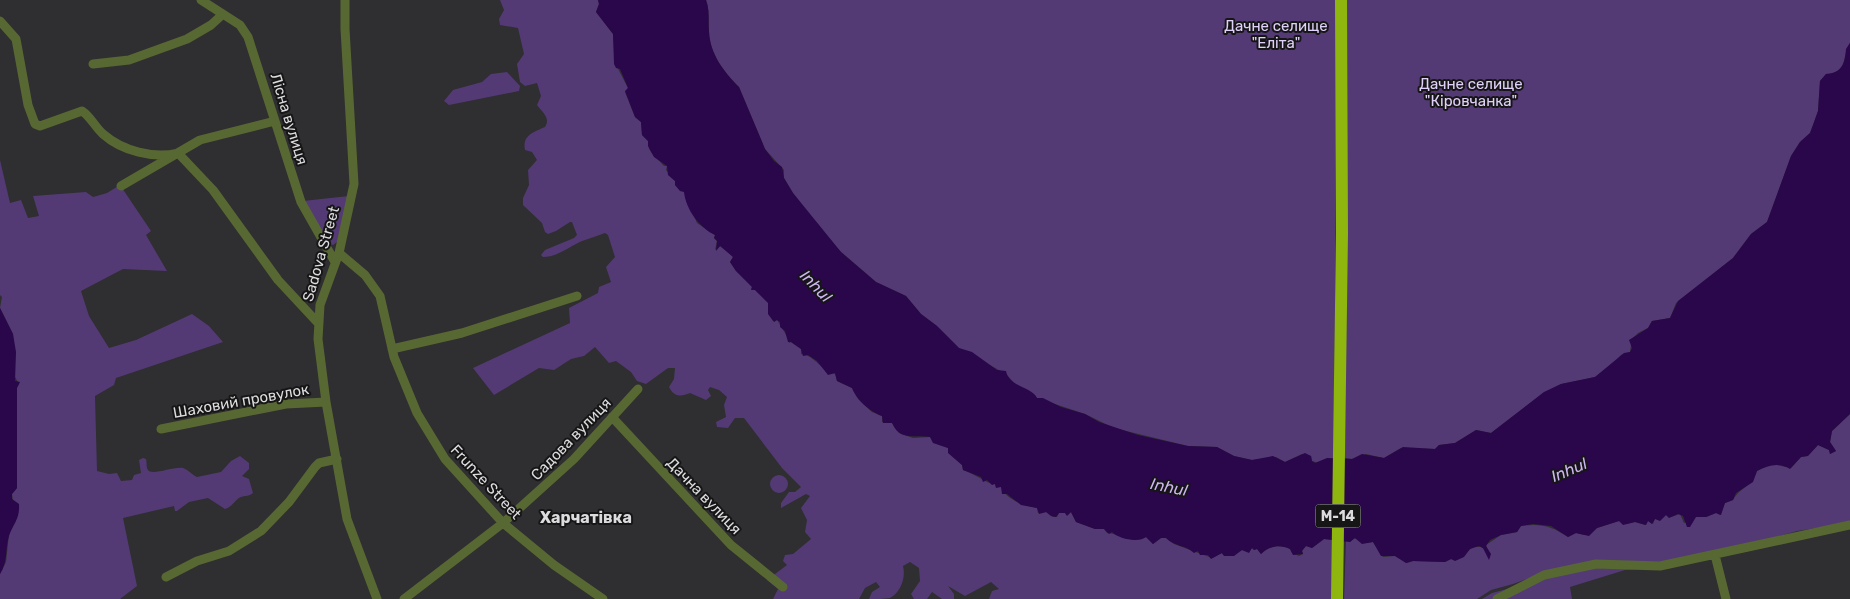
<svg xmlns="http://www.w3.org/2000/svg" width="1850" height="599" font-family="Rubik,sans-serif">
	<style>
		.green { fill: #533a75 }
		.water { fill: #2a064a }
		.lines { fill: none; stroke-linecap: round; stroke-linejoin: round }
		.minor { stroke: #586833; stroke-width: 9 }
		.highway { stroke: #8fb50f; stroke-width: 12 }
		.labels { text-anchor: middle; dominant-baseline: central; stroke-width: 4; stroke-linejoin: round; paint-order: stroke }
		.shield { fill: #171617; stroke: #a1a0a2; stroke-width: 1 }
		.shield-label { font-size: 14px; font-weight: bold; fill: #dcdbdd }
		.park-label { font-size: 15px; fill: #e0d1fa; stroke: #171617 }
		.street-label { font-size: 15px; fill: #dcdbdd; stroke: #171617 }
		.water-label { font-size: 16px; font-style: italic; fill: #cdb6f2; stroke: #171617 }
		.neighbourhood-label { font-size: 16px; font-weight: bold; fill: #dcdbdd; stroke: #171617 }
	</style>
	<rect width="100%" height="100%" fill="#2f2e30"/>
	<path class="green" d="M500 0H598L599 4 596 12 613 34 615 63 628 88 625 92 635 117 641 122 642 135 648 141C648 154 657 157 664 166H667L666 170 675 181V185L684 192 697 223 715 235 714 238 717 241 715 250 722 245 733 257 730 262 736 271 752 287 751 289 755 290 769 303V314L773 321 777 320 788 338 789 343 791 342 801 349V354C816 356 821 371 835 374L837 381 852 388 858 399 872 412 882 416V422L892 423 899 433 913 438 930 437 937 444 948 448V452L962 465 963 470C974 473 988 485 995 484L996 487H1001C1007 500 1022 505 1037 508L1038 513 1047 512 1053 517H1057L1059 513H1065L1067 515 1071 512 1076 522 1095 529H1104L1107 533C1118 533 1134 545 1146 537L1153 544 1161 538H1166L1174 544 1212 558 1222 553 1223 555 1242 550 1248 552 1252 548 1254 550 1257 549 1261 554C1269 546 1280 544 1290 549L1292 553 1299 556 1303 554 1302 550 1306 546 1312 548 1324 539 1333 540 1332 599H989L992 591 999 589 991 582 965 596 948 586 954 594V599H942L932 592 927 599H914L911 594 920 581 919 568 910 562 903 566C906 577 901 592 890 598 885 599 875 599 869 599L872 592 880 587 876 582 865 588 859 599H773L778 589 767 580 787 565 783 561 785 555 793 554 811 539 805 532 807 520 801 508 810 496 806 494 781 508V503L789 492H795L801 487 782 468 744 418H735L728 428 717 427 716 422 726 417 724 405 727 397 719 390 710 387 708 390 711 396 706 400 690 393C681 397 674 397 669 387L674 379 675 368H668L646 384 637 381 631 372 616 361 609 363 595 347 584 356 571 359 554 370 539 368 494 395 473 368 570 323 569 308 598 293 599 287 611 282 606 267 615 257 608 235 605 233C598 236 590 238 582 241 570 246 558 257 543 257L541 255 545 250 574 238 577 235 572 222H570L556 231 548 234 545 232 542 223 523 205V198L529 185 528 170 537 160 532 152 525 150C522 135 534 132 545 127 551 118 542 112 537 105L541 96 537 83 525 86 520 82 517 64 524 54 518 28 500 25 499 19 504 10Z
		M706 0H1337L1334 458 1319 463 1312 461 1311 456 1302 454 1285 462 1276 457 1252 460 1234 456 1217 447 1188 446 1114 428 1085 414 1037 398 1029 391 1017 386 1006 374 959 348 937 326 921 314 906 296 876 282 841 252 821 230 793 193 784 178V170L765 149 739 87C724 72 710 54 709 32 708 20 710 11 706 0Z
		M1345 0H1850V43C1841 55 1850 73 1826 74L1820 81 1818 111 1813 125 1810 133 1800 142 1791 156 1767 222 1751 234 1733 258 1676 303 1670 318 1652 321 1648 328 1638 333 1632 339 1630 352 1621 355 1613 364 1595 377 1561 384 1542 394 1491 433 1476 430 1455 443 1439 445 1435 449 1401 448 1384 458 1366 454 1352 459 1345 458Z
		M507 72 520 86 519 91 449 105 444 101 453 90 482 82 491 74Z
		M0 160 10 203 21 200 28 218 39 216 33 196 86 192 93 197 107 193 120 185 151 231 146 235 167 271 123 269 81 291 89 316 109 348 136 340 192 314 209 326 223 342 116 378 114 385 95 396 97 471 109 474 117 473 121 481 132 480 134 475 141 473 139 460 143 458 146 459C147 462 146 468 148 470 152 476 174 466 183 468 189 470 192 475 197 477L221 472 231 461 240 456 249 463V469L242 476 249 479 253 493C248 497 247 495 241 497 235 499 233 507 225 509L208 498 189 502 177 511H175L174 506 123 518 137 586 120 599H0V574L6 562 9 534 16 521 12 494 17 488 16 388 19 384 15 377 13 334 0 308 2 297 0 295Z
		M349 196 337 242 333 245 328 244 303 201Z
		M1850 414V523L1797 531 1745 546 1659 564H1626L1540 574 1513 584 1491 590 1477 599H1344L1346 541 1350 542 1354 538 1365 543 1373 542 1383 557 1395 556 1407 563 1413 561 1445 562 1451 559 1457 560 1473 547H1481L1488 552 1486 545 1501 535 1517 532 1521 526C1540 523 1552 526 1568 537L1576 533 1584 535 1591 533 1597 528 1619 521 1626 524 1635 522 1645 525 1648 521 1653 524 1655 519H1661L1666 515 1671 517 1680 514 1684 523 1696 517H1706L1716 513 1720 515 1725 503 1733 500C1741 486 1750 489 1757 471L1772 464 1791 468 1801 457 1807 456 1818 445 1829 450 1830 454 1836 451 1830 442 1832 431Z
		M770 484a9 9 0 1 1 18 0a9 9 0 1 1-18 0Z
		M1587 568 1642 569 1625 570 1570 587 1572 599H1482L1492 593Z"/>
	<path class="water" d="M598 0H706C710 11 708 20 709 32 710 54 724 72 739 87L765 149 774 161 782 167 784 178 793 193 841 252 876 282 906 296 921 314 937 326 959 348 972 352 997 370 1006 371C1009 387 1032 387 1037 398H1043L1061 407 1085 414 1099 422 1138 435 1188 446 1217 447 1234 456 1252 460 1273 456 1285 462 1305 453 1311 456 1312 461 1315 463 1327 458 1352 459 1362 454 1384 458 1403 447 1435 449 1439 445 1455 443 1476 430 1491 433 1544 392 1561 384 1595 377 1624 353 1630 352 1632 348 1629 340 1648 328 1652 321 1670 318 1678 301 1733 258 1751 234 1767 222 1791 156 1800 142 1810 133 1813 125 1818 111 1820 81 1826 74C1843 73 1845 62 1846 49L1850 43V414L1832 431 1830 442 1836 451 1830 454 1829 450 1818 445 1808 456 1801 457 1790 469C1779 462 1768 465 1757 471L1753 482 1736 493 1733 500 1725 503 1721 515 1716 513 1706 517H1696L1690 527H1687L1683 516 1678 514 1669 518 1666 515 1660 521 1655 519 1652 524 1648 521 1646 525 1635 522 1623 525 1619 521 1597 528 1589 536 1576 533 1568 537 1551 526 1533 524 1521 526 1517 532 1501 535 1490 540 1486 546 1491 554 1489 560 1483 548 1479 546 1470 549 1464 557 1455 561 1451 559 1445 562 1413 561 1406 563 1395 556H1381L1373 542 1362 544 1355 538 1350 542 1324 539 1312 548 1306 546 1302 551 1303 554 1293 555 1290 549C1280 544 1269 546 1261 554L1257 549 1254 550 1252 548 1249 553 1242 550 1234 556H1224L1222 553 1211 559 1208 555H1200L1198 551 1194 553C1186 545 1175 547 1166 538H1161L1153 544 1146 537C1138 543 1119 539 1112 532L1109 534 1104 529H1095L1076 522 1071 512 1067 516 1065 513H1059L1056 517 1051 516 1046 512 1039 514 1037 508 1021 505 1007 494H1002L1001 487 996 488 995 484 992 485 987 480 983 482 981 477 963 470 962 465 948 453V448L933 443 930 437C916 434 900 442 892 423H883L882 416C870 412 856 399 852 388L837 381 835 373 828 375 817 361 808 355 803 356 801 349 791 342H788L785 331 780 327V322L777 320 774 322 768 314V303L755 290H751L752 287 736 271 730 262 733 257 720 246 716 251 717 241 714 238 715 235C700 228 686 210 684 192L680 191 675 185V181L668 175 667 166 654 157 648 146V141L642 135 641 122 635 117 625 91 628 88 620 69 616 68 614 64 613 34 596 12 599 4Z
		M0 308 13 334 16 352 15 381 20 382 17 388V488L12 494V499L19 504C20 520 13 523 9 536 5 549 8 562 0 574Z"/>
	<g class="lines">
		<path class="minor" d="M201 0 240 25 248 37 301 202 335 262
			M345 0V29L354 184 339 253 320 305 318 339 326 402 347 519 377 599
			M0 21 16 39 28 105 35 124 40 126 82 111C91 117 95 127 103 134 122 151 154 159 178 153
			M93 64 129 60 187 39 211 25 223 14
			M178 153 213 190 278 280 318 323
			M121 186 200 140 275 121
			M339 253 365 275 380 296 394 357 417 413 445 459 503 523 554 565 603 599
			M392 349 462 333 577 296
			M612 417 731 545 783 587
			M161 429 286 404 326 402
			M1715 555 1726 599
			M166 577 197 561 229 551 261 531 289 502 315 467 319 463 337 459
			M404 599 503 523 574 459 638 389
			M1497 599 1544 575 1596 564 1660 566 1850 525"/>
		<path class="highway" d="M1337 599 1342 233 1341 0"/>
	</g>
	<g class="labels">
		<rect class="shield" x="1315.5" y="504.5" width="45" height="23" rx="4"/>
		<g class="shield-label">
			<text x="1338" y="516">М-14</text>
		</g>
		<g class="park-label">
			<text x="1276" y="26">Дачне селище<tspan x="1276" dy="17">"Еліта"</tspan></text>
			<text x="1471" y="84">Дачне селище<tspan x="1471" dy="17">"Кіровчанка"</tspan></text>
		</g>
		<g class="street-label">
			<text transform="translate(289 119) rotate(73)">Лісна вулиця</text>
			<text transform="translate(321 254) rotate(-74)">Sadova Street</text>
			<text transform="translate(241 401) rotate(-10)">Шаховий провулок</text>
			<text transform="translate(571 439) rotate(-46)">Садова вулиця</text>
			<text transform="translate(486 482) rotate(47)">Frunze Street</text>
			<text transform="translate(704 496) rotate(46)">Дачна вулиця</text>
		</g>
		<g class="water-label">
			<text transform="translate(816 286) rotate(46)">Inhul</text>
			<text transform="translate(1569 470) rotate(-23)">Inhul</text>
			<text transform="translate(1169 487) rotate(11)">Inhul</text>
		</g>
		<g class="neighbourhood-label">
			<text x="586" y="517">Харчатівка</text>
		</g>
	</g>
</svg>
